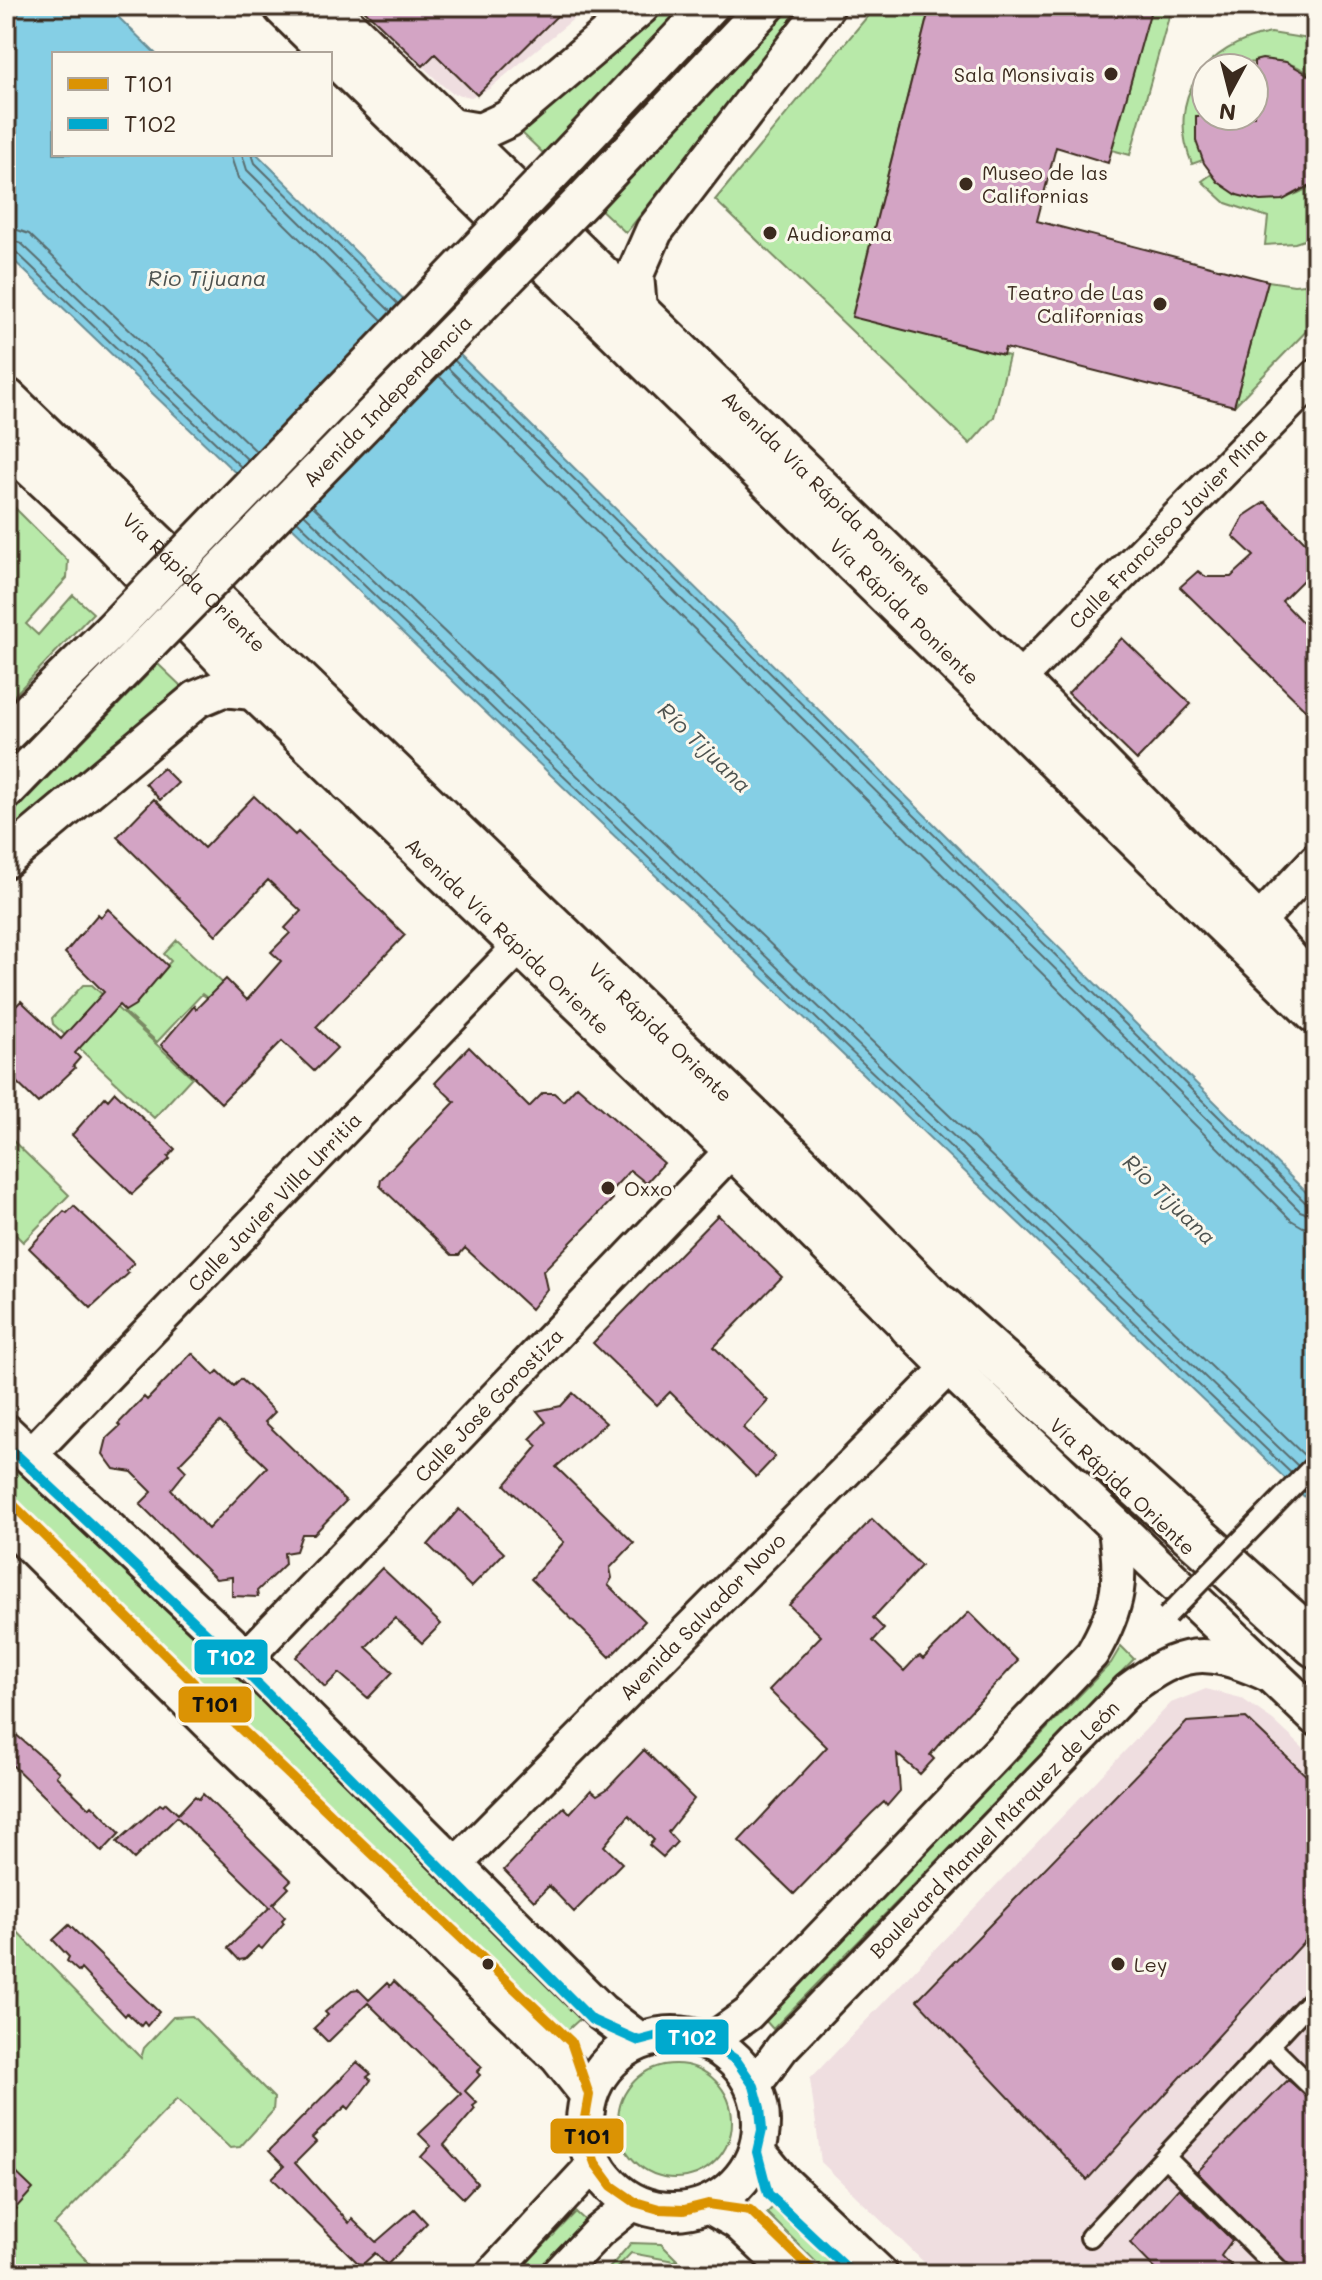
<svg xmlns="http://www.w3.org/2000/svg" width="1322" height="2280" font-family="Mali,sans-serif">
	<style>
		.built { fill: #efdee0 }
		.green { fill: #b8e9a9; stroke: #7a8a64; stroke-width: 2 }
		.water { fill: #85cfe5; stroke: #678d95; stroke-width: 2 }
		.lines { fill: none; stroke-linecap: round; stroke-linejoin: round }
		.shore { stroke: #596c6e; stroke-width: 2 }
		.building { fill: #d3a4c4; stroke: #3b2a1e; stroke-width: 2; fill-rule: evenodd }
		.pedestrian-casing { stroke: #3b2a1e; stroke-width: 24 }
		.tertiary-casing { stroke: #3b2a1e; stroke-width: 38 }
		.secondary-casing { stroke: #3b2a1e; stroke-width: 42 }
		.trunk-casing { stroke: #3b2a1e; stroke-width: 48 }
		.motorway-casing { stroke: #3b2a1e; stroke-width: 50 }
		.pedestrian { stroke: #fbf7ec; stroke-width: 18 }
		.tertiary { stroke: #fbf7ec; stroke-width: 32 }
		.secondary { stroke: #fbf7ec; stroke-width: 36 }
		.trunk { stroke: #fbf7ec; stroke-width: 42 }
		.motorway { stroke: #fbf7ec; stroke-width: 44 }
		.pedestrian-bridge-casing { stroke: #3b2a1e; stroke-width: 24; stroke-linecap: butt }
		.secondary-bridge-casing { stroke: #3b2a1e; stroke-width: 42; stroke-linecap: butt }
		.pedestrian-bridge { stroke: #fbf7ec; stroke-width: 18 }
		.secondary-bridge { stroke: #fbf7ec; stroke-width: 36 }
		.bus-1-casing { stroke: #fbf7ec; stroke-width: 16 }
		.bus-2-casing { stroke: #fbf7ec; stroke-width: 16 }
		.bus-1 { stroke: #db9304; stroke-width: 10 }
		.bus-2 { stroke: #00a9ce; stroke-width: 10 }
		.poi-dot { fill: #3b2a1e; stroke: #fbf7ec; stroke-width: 3 }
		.labels { text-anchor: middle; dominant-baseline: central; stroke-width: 6; stroke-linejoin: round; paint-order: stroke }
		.poi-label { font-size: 20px; fill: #3b2a1e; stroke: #fbf7ec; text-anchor: start }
		.street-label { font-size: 20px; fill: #3b2a1e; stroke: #fbf7ec }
		.water-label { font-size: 22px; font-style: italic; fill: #4e5350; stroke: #fbf7ec }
		.line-badge { stroke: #fbf7ec; stroke-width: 3 }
		.badge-label { font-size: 22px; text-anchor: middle; font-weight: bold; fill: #fff }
		.pale-badge-label { font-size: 22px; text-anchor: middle; font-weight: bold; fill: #111 }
	</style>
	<rect width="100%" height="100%" fill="#fbf7ec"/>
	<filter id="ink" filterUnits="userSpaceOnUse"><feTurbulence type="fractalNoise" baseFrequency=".0125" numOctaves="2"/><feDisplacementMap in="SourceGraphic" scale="16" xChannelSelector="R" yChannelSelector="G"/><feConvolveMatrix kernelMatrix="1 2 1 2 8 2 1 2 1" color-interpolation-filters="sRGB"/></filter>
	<g filter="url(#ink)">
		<path class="built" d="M360 6H589L489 89 471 97 452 93 442 85Z
			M1206 1689 1241 1698 1273 1720 1316 1760V2274H936L821 2162 810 2079 1171 1703Z"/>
		<path class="green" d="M665 6H686L543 153 520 131Z
			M794 6H806L626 233 597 206Z
			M876 6H930L852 316 1009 356 994 417 970 444 715 200Z
			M1151 8 1170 13 1130 155 1112 150Z
			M1271 33 1316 40V79C1278 46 1248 68 1206 68 1206 101 1191 126 1203 160L1192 164C1165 97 1205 45 1271 33Z
			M1212 174C1232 202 1282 207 1309 187L1316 197V236L1295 243 1265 245 1268 217 1226 203 1202 181Z
			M1268 281 1294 285 1316 283V321L1234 406Z
			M6 499 68 561 67 578 26 624 38 635 73 595 93 613 6 704Z
			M158 664 181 686 6 838V820Z
			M177 940 229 989 215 1004 202 994 157 1042 124 1012 171 961 164 954Z
			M83 985H92L192 1077 154 1118 53 1024 52 1018Z
			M6 1134 69 1195 23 1242 14 1233 10 1237 6 1233Z
			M6 1451 454 1882 581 2018 560 2037 465 1941 9 1502Z
			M1121 1646 1134 1659 773 2029 764 2019 1111 1663Z
			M6 1920 141 2058 144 2048 173 2017 192 2016 274 2098 273 2111 240 2147 230 2148 177 2099 54 2225 99 2274H6Z
			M618 2121a57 57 0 1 1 114 0a57 57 0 1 1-114 0Z
			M777 2203 851 2274H828L767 2213Z
			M576 2212 588 2223 539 2274H516Z
			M631 2243 661 2244 679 2262 631 2253 611 2274H604Z"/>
		<path class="water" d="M6 6H107L156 54H54V154H257L1316 1202V1508L6 253Z"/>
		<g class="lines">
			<path class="shore" d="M230 154 238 178 382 320
				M242 154 247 170 391 312
				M252 154 255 163 398 304
				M6 226 29 234 256 451
				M6 238 22 244 248 460
				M6 248 15 251 241 467
				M454 360 1307 1204 1316 1207
				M447 367 1300 1211 1316 1217
				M439 376 1291 1220 1303 1227 1316 1229
				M312 505 1306 1457
				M304 514 1298 1466
				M297 521 1291 1473"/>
		</g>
		<path class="building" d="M360 6H567L477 95 435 54 423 66Z
			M930 6H1152L1108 163 1056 147 1037 221 1268 281 1234 406 1005 348 1003 355 852 317Z
			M1262 59 1286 62 1316 79V182L1283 200 1260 201 1237 195 1218 182 1204 163 1196 141V116H1254V61Z
			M1265 502 1316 553V567L1282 601 1307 627 1316 619V720L1180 587 1198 571 1206 577H1231L1254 556 1233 536 1244 516Z
			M1122 638 1191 704 1137 760 1068 693Z
			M163 768 178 783 160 800 145 783Z
			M254 796 295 835 298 832 405 935 316 1027 337 1048 314 1071 282 1041 221 1103 161 1045 194 1006 196 1009 226 979 247 1000 281 961 271 952 290 933 285 928 301 911 268 880 216 935 117 837 154 799 204 848Z
			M108 909 168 966 135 1005 125 1011 119 1005 75 1053 80 1058 73 1066 75 1068 38 1103 6 1072V1016L21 1001 61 1039 104 992 65 953 98 914 101 917Z
			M469 1047 529 1107 543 1093H554L563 1101 577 1086 664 1163 646 1183 630 1170 608 1194 613 1199 543 1271 547 1289 531 1309 465 1248 459 1255H452L380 1186 381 1179 455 1102 435 1083Z
			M115 1092 175 1149 168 1157 170 1159 132 1194 72 1135 105 1097 108 1100Z
			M74 1206 134 1263 126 1271 129 1273 91 1308 29 1248 64 1211 67 1213Z
			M718 1215 782 1277 714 1347 768 1401 743 1428 775 1457 756 1477 670 1392 657 1405 593 1343Z
			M192 1353 214 1375 218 1371 234 1386 241 1379 252 1389 275 1412 265 1422 346 1501 314 1534H302L296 1551 284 1553 285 1564 257 1591 258 1597 232 1596V1577L216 1579 140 1504 152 1492 132 1472 114 1469 103 1454 107 1438 120 1426 118 1424 144 1397 147 1400ZM220 1422 267 1467 208 1529 171 1490 186 1471 179 1464Z
			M573 1393 606 1423 556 1467 634 1543 610 1568 612 1578 608 1585 645 1621 610 1657 531 1579 564 1542 505 1485 538 1446 530 1439 546 1422 537 1411 561 1406Z
			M459 1509 504 1553 471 1587 428 1545Z
			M872 1519 921 1566 873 1618 884 1629 873 1641 904 1671 916 1658 920 1656 923 1659 969 1612 1018 1661 940 1743 930 1755 934 1759 920 1774 897 1754 900 1791 887 1806 884 1802 872 1813 794 1894 739 1841 827 1747 769 1690 821 1636 789 1605Z
			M382 1568 441 1624 422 1643 395 1618 366 1647 393 1672 368 1698 339 1673 325 1687 296 1657Z
			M1246 1718 1316 1785V1929L1087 2180 917 2000 1187 1722Z
			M6 1726 59 1772 56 1776 89 1808 92 1805 120 1833 102 1852 6 1759Z
			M644 1750 694 1799 668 1832 677 1842 663 1857 649 1845 654 1840 629 1815 604 1846 622 1863 574 1912 549 1886 534 1901 504 1870 564 1807 570 1813 591 1790 597 1795 607 1789Z
			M203 1794 291 1880 286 1885 289 1888 273 1904 285 1917 282 1920 284 1923 262 1949 258 1946 245 1959 239 1960 228 1948 270 1907 177 1817 134 1859 117 1842 160 1804 163 1806 166 1803 178 1814 195 1796 199 1799Z
			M69 1925 159 2012 147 2026 144 2022 141 2026 127 2013 125 2016 81 1969 79 1972 67 1961 69 1957 53 1940Z
			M394 1981 482 2067 477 2072 480 2075 465 2091 477 2103 473 2106 475 2109 444 2145 477 2183 463 2198 421 2157 431 2146 419 2134 461 2094 368 2003 328 2042 314 2028 328 2015 325 2012 352 1990 358 1989 369 2000 387 1983 390 1986Z
			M357 2062 371 2074 367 2077 371 2080 349 2109 346 2106 312 2138 316 2142 295 2163 349 2223 352 2219 376 2242 414 2209 427 2223 387 2265 375 2253 361 2266 272 2178 284 2166 269 2151Z
			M1288 2080 1316 2103V2274H1296L1197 2172Z
			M6 2163 33 2189 6 2219Z
			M1179 2188 1232 2240 1221 2256 1239 2274H1160L1130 2243Z"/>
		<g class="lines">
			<g class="pedestrian-casing">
				<path id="pedestrian" d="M1270 2046 1316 2091
					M1166 2158 1283 2274
					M1090 2237 1316 1995"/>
			</g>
			<g class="tertiary-casing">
				<g id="tertiary">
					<path id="s1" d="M1019 679 1316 376"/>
					<path d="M1258 922 1316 860"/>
					<path id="s2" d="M30 1455 520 946"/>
					<path id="s3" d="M245 1659 732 1150"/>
					<path id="s4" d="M454 1866 949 1367"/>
					<path d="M709 2042 748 2014 1092 1654C1120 1606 1123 1578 1114 1524"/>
					<path id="s5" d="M754 2086 782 2048 1128 1690C1182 1649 1205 1647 1266 1674"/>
					<path d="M492 2274 595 2163"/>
					<path d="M558 2274 599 2231 635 2202"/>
				</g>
			</g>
			<g class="secondary-casing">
				<g id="secondary">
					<path id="s6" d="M327 6 1019 679 1258 922 1312 985"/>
					<path d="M451 127 480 132 508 119 641 6"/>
					<path d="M549 176 710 6"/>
					<path d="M583 200 766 6"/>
					<path d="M638 309 635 274 654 231 826 6"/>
					<path id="s7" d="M6 445 109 540 253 691 732 1150 949 1367 1316 1717"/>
					<path d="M6 734 111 631"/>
					<path d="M6 791 138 655"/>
					<path d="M6 859 197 699 223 688 253 691"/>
					<path d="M6 1433 260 1672 601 2012 639 2041"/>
					<path d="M6 1520 210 1722 558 2056 589 2095"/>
					<circle cx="673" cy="2123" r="88"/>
					<path d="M757 2152 782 2182 879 2274"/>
					<path d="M708 2204 738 2221 794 2274"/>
				</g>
			</g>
			<g class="trunk-casing">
				<g id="trunk">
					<path id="s8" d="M285 6 1316 1012"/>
					<path id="s9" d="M6 400 793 1159 966 1334"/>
					<path d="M350 781 419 827"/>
					<path d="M862 1258 911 1326"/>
				</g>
			</g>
			<g class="motorway-casing">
				<path id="motorway" d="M941 1308 1316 1645"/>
			</g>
			<use href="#pedestrian" class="pedestrian"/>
			<use href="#tertiary" class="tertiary"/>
			<use href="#secondary" class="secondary"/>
			<use href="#trunk" class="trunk"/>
			<use href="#motorway" class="motorway"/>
			<g class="pedestrian-bridge-casing">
				<path id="pedestrian-bridge" d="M1167 1616 1316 1463"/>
			</g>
			<g class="secondary-bridge-casing">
				<g id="secondary-bridge">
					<path d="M111 631 549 176"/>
					<path id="s10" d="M138 655 583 200"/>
				</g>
			</g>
			<use href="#pedestrian-bridge" class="pedestrian-bridge"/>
			<use href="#secondary-bridge" class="secondary-bridge"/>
			<g class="bus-1-casing">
				<path id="bus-1" d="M6 1498 222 1711 571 2042 589 2095 585 2118 587 2141 595 2163 612 2186 635 2202 659 2209 684 2210 708 2204 750 2210 816 2274"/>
			</g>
			<g class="bus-2-casing">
				<path id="bus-2" d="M6 1445 221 1647 592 2020 639 2041 662 2035H686L709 2042 736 2060 754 2086 760 2108 762 2130 757 2152 768 2194 853 2274"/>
			</g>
			<use href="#bus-1" class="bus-1"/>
			<use href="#bus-2" class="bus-2"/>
		</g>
	</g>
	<g class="poi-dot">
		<circle cx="1111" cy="74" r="8"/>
		<circle cx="966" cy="184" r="8"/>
		<circle cx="770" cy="233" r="8"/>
		<circle cx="1160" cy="304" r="8"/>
		<circle cx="608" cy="1188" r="8"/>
		<circle cx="488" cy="1964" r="7"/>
		<circle cx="1118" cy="1964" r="8"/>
	</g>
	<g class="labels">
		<g class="poi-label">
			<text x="1095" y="74" text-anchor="end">Sala Monsivais</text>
			<text x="982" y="172">Museo de las<tspan x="982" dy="23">Californias</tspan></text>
			<text x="786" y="233">Audiorama</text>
			<text x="1144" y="292" text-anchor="end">Teatro de Las<tspan x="1144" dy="23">Californias</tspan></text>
			<text x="624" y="1188">Oxxo</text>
			<text x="1134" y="1964">Ley</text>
		</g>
		<g class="street-label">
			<text stroke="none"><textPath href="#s10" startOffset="356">Avenida Independencia</textPath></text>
			<text stroke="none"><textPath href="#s6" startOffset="698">Avenida Vía Rápida Poniente</textPath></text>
			<text stroke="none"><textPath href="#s1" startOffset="212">Calle Francisco Javier Mina</textPath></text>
			<text stroke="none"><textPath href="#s9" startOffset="262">Vía Rápida Oriente</textPath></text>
			<text stroke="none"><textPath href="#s8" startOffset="866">Vía Rápida Poniente</textPath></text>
			<text stroke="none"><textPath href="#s7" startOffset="702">Avenida Vía Rápida Oriente</textPath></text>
			<text stroke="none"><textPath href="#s9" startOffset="910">Vía Rápida Oriente</textPath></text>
			<text stroke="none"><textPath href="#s2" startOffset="352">Calle Javier Villa Urritia</textPath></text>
			<text stroke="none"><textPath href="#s3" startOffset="352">Calle José Gorostiza</textPath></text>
			<text transform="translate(1123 1486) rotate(43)">Vía Rápida Oriente</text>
			<text stroke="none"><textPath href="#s4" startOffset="352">Avenida Salvador Novo</textPath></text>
			<text stroke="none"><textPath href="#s5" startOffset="352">Boulevard Manuel Márquez de León</textPath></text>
		</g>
		<g class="water-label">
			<text x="207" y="277">Rio Tijuana</text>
			<text transform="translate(705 747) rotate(44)">Río Tijuana</text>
			<text transform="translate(1170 1199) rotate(44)">Río Tijuana</text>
		</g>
	</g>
	<g class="line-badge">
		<rect x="193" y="1638" width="76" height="38" rx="8" fill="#00a9ce"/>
		<rect x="177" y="1685" width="76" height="39" rx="8" fill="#db9304"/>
		<rect x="654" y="2018" width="76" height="38" rx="8" fill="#00a9ce"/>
		<rect x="549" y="2117" width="76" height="38" rx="8" fill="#db9304"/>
	</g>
	<g class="badge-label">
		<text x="231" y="1665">T102</text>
		<text x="692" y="2045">T102</text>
	</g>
	<g class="pale-badge-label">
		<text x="215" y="1712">T101</text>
		<text x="587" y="2144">T101</text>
	</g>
	<rect width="1322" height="2280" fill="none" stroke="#fbf7ec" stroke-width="32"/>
	<rect x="16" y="16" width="1290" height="2248" fill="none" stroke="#3b2a1e" stroke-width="3" filter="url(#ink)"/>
	<rect x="52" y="52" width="280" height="104" fill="#fbf7ec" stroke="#aea59a" stroke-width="2"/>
	<rect x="68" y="78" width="40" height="12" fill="#db9304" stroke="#aea59a" stroke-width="2"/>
	<text x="124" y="92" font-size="24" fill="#3b2a1e">T101</text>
	<rect x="68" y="118" width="40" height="12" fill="#00a9ce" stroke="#aea59a" stroke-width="2"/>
	<text x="124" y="132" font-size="24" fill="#3b2a1e">T102</text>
	<g transform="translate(1230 92) rotate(187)"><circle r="38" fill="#fbf7ec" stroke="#aea59a" stroke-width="2"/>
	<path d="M0-6L14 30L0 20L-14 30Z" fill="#3b2a1e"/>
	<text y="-12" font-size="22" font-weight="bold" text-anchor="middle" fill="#3b2a1e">N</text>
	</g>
</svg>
